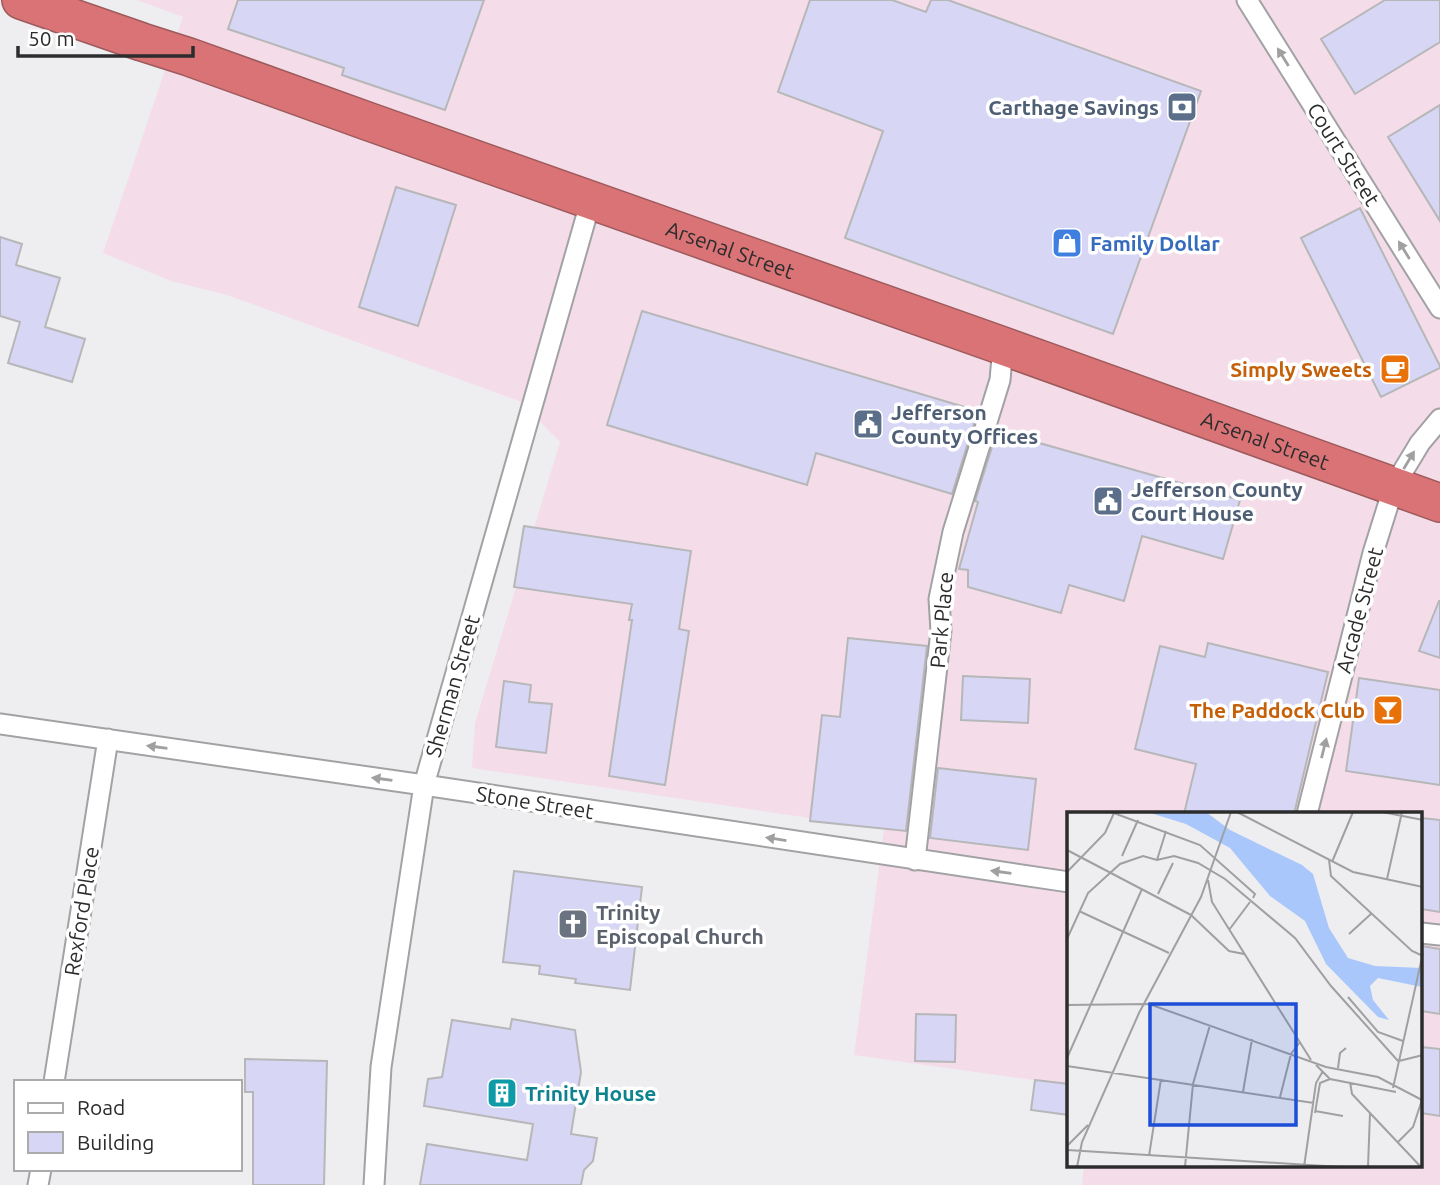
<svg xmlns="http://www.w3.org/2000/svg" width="1440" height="1185" font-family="Ubuntu,sans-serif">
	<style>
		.commercial { fill: #f4dde9 }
		.building { fill: #d7d6f4; stroke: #b7b7b9; stroke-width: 2 }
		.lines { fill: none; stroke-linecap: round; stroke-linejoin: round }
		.street-casing { stroke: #a2a2a5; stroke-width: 23 }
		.highway-casing { stroke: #9d5a5c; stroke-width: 40 }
		.street { stroke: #fff; stroke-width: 19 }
		.highway { stroke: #da7376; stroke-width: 37 }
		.oneway { fill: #a0a0a0 }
		.labels { text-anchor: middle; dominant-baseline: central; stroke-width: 7; stroke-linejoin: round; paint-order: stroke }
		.service-label { font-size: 21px; font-weight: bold; fill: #4e5e75; stroke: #fff; text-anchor: start }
		.street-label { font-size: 21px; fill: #2c2c2d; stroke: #fff }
		.shop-label { font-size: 21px; font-weight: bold; fill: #366cbe; stroke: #fff; text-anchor: start }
		.food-label { font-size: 21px; font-weight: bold; fill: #c56008; stroke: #fff; text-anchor: end }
		.worship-label { font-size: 21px; font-weight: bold; fill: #5b616d; stroke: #fff; text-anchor: start }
		.culture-label { font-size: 21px; font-weight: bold; fill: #0d838f; stroke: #fff; text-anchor: start }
		.inset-road { fill: none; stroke: #a0a0a3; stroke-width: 2 }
		.view { fill: #1d4ed8; fill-opacity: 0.15; stroke: #1d4ed8; stroke-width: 3.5 }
		.inset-edge { fill: none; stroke: #2c2c2d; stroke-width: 3.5 }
	</style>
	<rect width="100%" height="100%" fill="#eeeef1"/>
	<path class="commercial" d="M137 0H1440V1185H1082L1084 1166H1421V814H1069V1085L854 1055 884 829 472 768 475 723 560 442 519 401 227 295 171 281 103 253 183 17Z"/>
	<path class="building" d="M238 0H484L445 110 342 75 344 68 228 29Z
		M810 0H892L926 12 931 0H948L1201 91 1113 334 845 238 883 131 778 92Z
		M1385 0H1440V42L1355 94 1321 39Z
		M1440 105V221L1388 137Z
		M396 187 456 205 418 326 359 307Z
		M1360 208 1440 366V368L1381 397 1301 238Z
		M0 237 22 244 16 265 60 278 45 327 85 339 72 382 8 363 20 322 0 316Z
		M642 311 978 411 952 494 816 453 807 485 607 425Z
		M997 431 1240 500 1223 559 1142 536 1124 601 1069 585 1061 613 968 587V570L959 569 978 502 975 501Z
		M524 526 691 551 679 629 689 631 665 785 609 776 632 620H629L632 604 514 587Z
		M1439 601H1440V658L1419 651Z
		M848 638 927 646 906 831 810 821 822 715 840 717Z
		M1208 643 1328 672 1294 814H1184L1196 764 1135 749 1160 646 1205 657Z
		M963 676 1030 679 1028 723 961 720Z
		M1359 678 1440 690V785L1346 771Z
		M504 681 531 685 529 702 552 704 546 753 496 747Z
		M938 768 1036 779 1028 850 930 838Z
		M1421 818 1440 820V912L1421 909Z
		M514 871 642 887 630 990 575 983 576 979 539 974 540 966 503 962Z
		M1421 946 1440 949V1014L1421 1011Z
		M916 1014 956 1015 955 1062 915 1061Z
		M512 1019 575 1030 581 1072 571 1134 597 1138 593 1161 584 1170 581 1185H420L427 1144 527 1160 533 1124 424 1106 428 1079 442 1077 452 1020 510 1029Z
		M1421 1047 1440 1049V1116L1421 1113Z
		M245 1059 327 1061 324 1185H253V1092H245Z
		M1035 1080 1069 1084V1115L1031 1110Z"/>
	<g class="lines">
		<g class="street-casing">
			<path id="street" d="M1247 0 1440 308
				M0 724 424 785 1069 882
				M1307 814 1373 553 1394 486 1420 443 1440 419
				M915 860 941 631 939 599 953 532 1000 380 1003 346
				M1421 933 1440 935
				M54 1082 108 739
				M38 1185 41 1169
				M374 1185 381 1067 424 785 591 200"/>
		</g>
		<g class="highway-casing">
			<g id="highway">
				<path id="s1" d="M21 0 142 42 189 57 367 121 1003 346 1440 503"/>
			</g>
		</g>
		<use href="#street" class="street"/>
		<use href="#highway" class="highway"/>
	</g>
	<defs><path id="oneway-solid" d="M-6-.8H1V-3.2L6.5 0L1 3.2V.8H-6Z" transform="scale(1.75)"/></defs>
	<g class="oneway">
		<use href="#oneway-solid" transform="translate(1283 57) rotate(-122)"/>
		<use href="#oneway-solid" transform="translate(1404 250) rotate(-122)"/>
		<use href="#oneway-solid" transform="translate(1409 460) rotate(-59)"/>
		<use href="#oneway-solid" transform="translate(157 747) rotate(-172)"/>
		<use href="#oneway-solid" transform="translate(1324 748) rotate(-76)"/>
		<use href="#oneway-solid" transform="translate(382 779) rotate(-172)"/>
		<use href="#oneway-solid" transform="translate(776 839) rotate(-171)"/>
		<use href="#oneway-solid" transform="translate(1001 872) rotate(-172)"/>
	</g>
	<defs>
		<g id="bank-square" transform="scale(1.575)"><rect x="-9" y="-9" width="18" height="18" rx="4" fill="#5c6f8a" stroke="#fff"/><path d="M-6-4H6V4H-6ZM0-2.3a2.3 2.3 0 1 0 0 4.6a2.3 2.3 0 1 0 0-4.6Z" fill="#fff"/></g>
		<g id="shop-square" transform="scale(1.575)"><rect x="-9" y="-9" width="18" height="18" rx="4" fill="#3f7fe0" stroke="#fff"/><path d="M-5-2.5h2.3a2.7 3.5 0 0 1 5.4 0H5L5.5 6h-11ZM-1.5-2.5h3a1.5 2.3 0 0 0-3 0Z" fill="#fff"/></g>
		<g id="cafe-square" transform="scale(1.575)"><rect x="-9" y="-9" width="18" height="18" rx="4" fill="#e8710a" stroke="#fff"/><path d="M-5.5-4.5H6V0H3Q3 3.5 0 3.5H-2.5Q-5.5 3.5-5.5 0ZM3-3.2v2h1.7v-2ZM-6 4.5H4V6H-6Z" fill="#fff"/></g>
		<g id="civic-square" transform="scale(1.575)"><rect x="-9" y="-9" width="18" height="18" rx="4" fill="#5c6f8a" stroke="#fff"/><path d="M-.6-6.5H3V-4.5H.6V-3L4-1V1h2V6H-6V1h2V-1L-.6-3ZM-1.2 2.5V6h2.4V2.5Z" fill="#fff"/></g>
		<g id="bar-square" transform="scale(1.575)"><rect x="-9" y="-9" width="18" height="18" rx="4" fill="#e8710a" stroke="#fff"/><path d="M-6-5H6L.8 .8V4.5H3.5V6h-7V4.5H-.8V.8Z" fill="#fff"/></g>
		<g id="church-square" transform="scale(1.575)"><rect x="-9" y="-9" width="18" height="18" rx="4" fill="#6b7280" stroke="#fff"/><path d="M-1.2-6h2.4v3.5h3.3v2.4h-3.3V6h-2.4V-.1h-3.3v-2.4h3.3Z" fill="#fff"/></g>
		<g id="building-square" transform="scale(1.575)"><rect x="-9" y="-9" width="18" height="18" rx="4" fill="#0f9aa8" stroke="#fff"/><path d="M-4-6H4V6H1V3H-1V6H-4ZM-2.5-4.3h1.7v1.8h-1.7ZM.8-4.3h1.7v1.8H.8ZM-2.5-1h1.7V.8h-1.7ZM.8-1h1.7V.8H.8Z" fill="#fff"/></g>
	</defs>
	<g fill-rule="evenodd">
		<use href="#bank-square" x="1182" y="107"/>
		<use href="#shop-square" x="1067" y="243"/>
		<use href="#cafe-square" x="1395" y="369"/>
		<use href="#civic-square" x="868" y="424"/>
		<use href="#civic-square" x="1108" y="501"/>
		<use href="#bar-square" x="1388" y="710"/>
		<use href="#church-square" x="573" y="924"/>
		<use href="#building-square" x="502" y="1093"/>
	</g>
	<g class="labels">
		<g class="service-label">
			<text x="1159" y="107" text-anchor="end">Carthage Savings</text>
			<text x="891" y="412">Jefferson<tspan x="891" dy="24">County Offices</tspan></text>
			<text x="1131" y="489">Jefferson County<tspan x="1131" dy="24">Court House</tspan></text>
		</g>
		<g class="street-label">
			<text transform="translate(1344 154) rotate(58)">Court Street</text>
			<text stroke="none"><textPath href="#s1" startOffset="752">Arsenal Street</textPath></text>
			<text stroke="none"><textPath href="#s1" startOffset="1320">Arsenal Street</textPath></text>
			<text transform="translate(1359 610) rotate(-75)">Arcade Street</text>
			<text transform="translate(941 620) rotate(-85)">Park Place</text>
			<text transform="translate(452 686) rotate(-74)">Sherman Street</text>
			<text transform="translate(535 802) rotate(9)">Stone Street</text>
			<text transform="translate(81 911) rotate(-81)">Rexford Place</text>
		</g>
		<g class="shop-label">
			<text x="1090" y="243">Family Dollar</text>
		</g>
		<g class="food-label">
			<text x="1372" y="369">Simply Sweets</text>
			<text x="1365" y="710">The Paddock Club</text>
		</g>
		<g class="worship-label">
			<text x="596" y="912">Trinity<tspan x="596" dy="24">Episcopal Church</tspan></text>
		</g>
		<g class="culture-label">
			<text x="525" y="1093">Trinity House</text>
		</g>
	</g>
	<g transform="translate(1067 812)">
		<rect width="355" height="355" fill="#eeeef1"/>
		<path d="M80 0H139L163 18 235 53 246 62 262 116 281 146 308 154 355 156V175L311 166 303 174 306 188 322 208 355 217 311 205 259 152 238 109 203 84 163 36 119 12Z" fill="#a9c7fa"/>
		<path class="inset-road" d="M44 0 133 33 188 82 186 86M170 0 286 60 356 75M315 0 356 8M0 38 124 103M55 44 71 8M90 48 99 19M262 48 264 64 345 139 356 144M265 50 286 0M0 60 38 21 47 1M320 67 335 0M141 68 145 90 244 248M91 82 106 51M12 99 102 141M124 103 162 139 177 142M162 118 183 90M282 122 305 101M0 127 21 81 53 52 76 44 90 48 107 44 131 51 158 67 228 126 264 174 331 249M281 185 311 220 336 229M0 193 82 192 259 255 311 265 355 288M0 246 75 77M332 249 356 243M249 253 263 267 329 280M0 254 247 291M271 256 273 241 279 236M283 270 285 282 354 355M326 276 356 141M176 280 185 227M213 285 224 242 233 230M248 299 276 304M248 301 253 271 263 267M331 330 346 315 355 288M0 334 21 313M0 338 274 355M82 344 94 267M10 355 15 330 72 201 134 85 164 0M118 355 126 272 143 213M237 355 249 271 256 259M301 355 303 301"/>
		<path class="view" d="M83 192H229V313H83Z"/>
		<rect width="355" height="355" class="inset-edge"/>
	</g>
	<rect x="14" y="1080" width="228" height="91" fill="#ffffff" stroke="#ababab" stroke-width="2"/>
	<rect x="28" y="1103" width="35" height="10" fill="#ffffff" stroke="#ababab" stroke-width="2"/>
	<text x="77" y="1115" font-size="21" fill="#2c2c2d">Road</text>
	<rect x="28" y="1132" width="35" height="21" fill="#d7d6f4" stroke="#ababab" stroke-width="2"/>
	<text x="77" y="1150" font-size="21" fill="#2c2c2d">Building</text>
	<path d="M18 46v10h175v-10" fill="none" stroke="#2c2c2d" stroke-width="3.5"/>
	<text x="28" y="46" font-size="21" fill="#2c2c2d" stroke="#ffffff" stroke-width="5" paint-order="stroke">50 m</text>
</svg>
